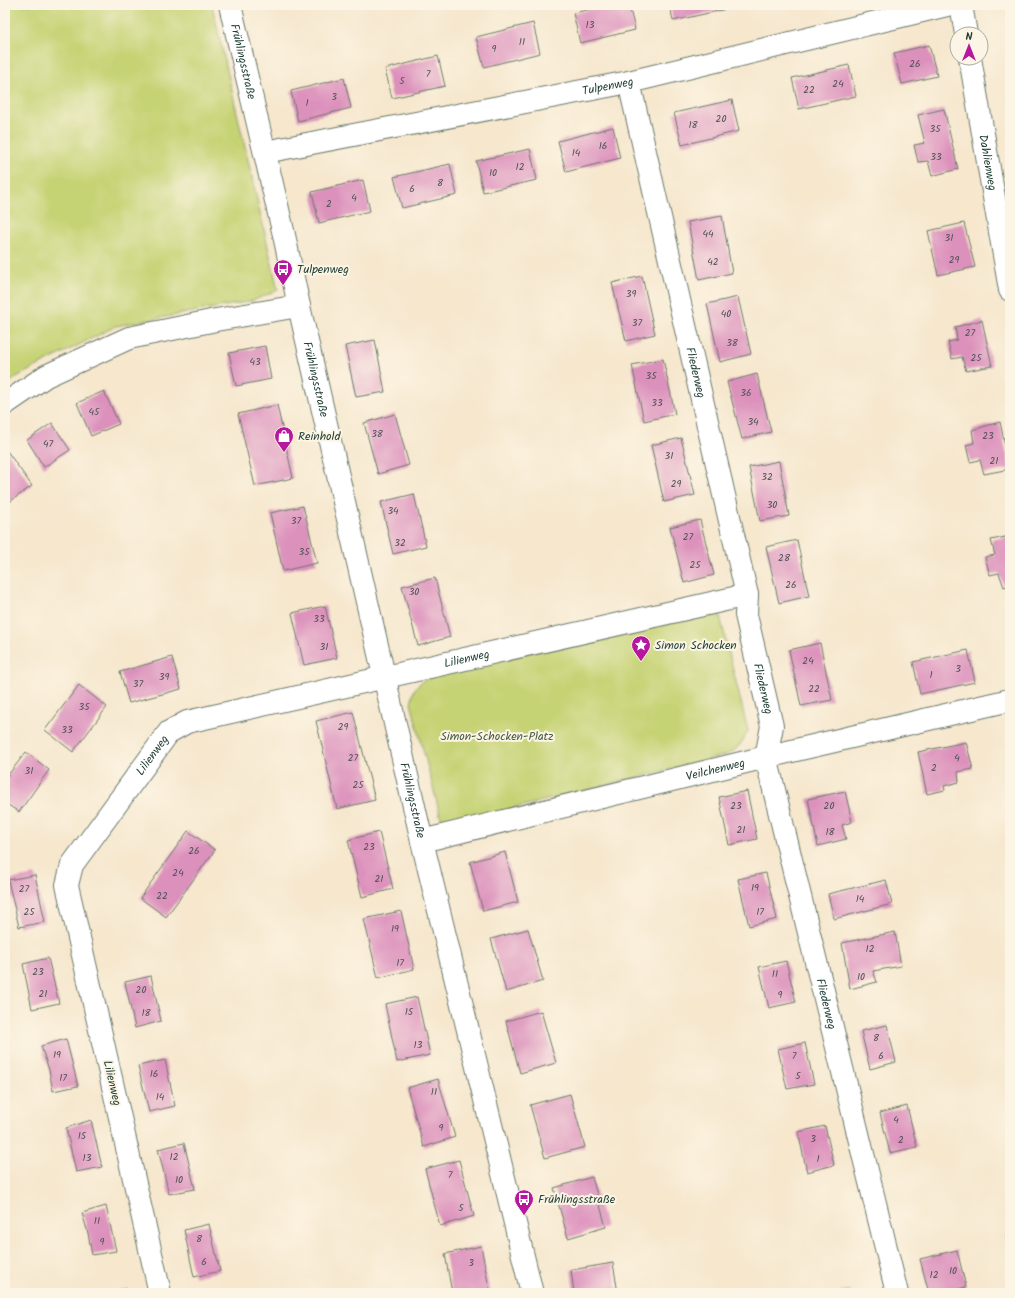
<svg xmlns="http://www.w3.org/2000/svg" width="1015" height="1298" font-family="Kalam,sans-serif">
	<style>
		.green { fill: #c6d374; stroke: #728854 }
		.building { fill: #dc90bc }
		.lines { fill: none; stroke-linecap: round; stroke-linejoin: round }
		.minor-casing { stroke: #6a786a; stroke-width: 24 }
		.minor { stroke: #fff; stroke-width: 22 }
		.labels { text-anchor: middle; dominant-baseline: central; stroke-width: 4; stroke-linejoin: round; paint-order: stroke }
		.number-label { font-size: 10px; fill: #4e5256 }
		.street-label { font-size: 12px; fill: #1f3d34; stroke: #fcf5e5 }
		.poi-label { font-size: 12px; fill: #1f3d34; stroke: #fcf5e5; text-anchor: start }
		.park-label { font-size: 12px; fill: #405b41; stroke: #fcf5e5 }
	</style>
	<rect width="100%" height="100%" fill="#fcf5e5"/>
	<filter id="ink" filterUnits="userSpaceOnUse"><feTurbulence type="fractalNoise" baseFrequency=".025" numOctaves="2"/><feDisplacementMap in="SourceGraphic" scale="8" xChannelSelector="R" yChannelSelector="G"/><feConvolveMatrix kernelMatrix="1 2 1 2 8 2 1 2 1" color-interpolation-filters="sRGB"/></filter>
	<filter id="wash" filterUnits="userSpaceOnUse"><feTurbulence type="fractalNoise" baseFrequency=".012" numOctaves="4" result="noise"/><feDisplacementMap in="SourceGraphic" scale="16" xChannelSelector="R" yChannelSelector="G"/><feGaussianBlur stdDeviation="0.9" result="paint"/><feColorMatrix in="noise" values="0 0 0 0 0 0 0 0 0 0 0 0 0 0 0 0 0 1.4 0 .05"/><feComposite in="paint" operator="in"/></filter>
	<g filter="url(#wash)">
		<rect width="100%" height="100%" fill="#f6e7cd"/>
		<path class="green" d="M5 5H212L278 290 252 301 116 326 18 376 5 386Z
			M718 608 748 731C741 744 739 749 726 755L443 826 411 703 414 690 423 680 441 673Z"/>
		<g id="blocks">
			<path class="building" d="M609 5H629L635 30 580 43 573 13Z
				M670 5H730L731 8 673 21Z
				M533 23 540 53 484 67 476 37Z
				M929 45 937 76 902 84 894 53Z
				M438 56 445 86 392 98 385 69Z
				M849 65 856 96 799 109 792 78Z
				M344 78 351 108 298 121 291 91Z
				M732 100 739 131 682 145 674 113Z
				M944 109 958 169 932 176 928 161 918 162 914 145 925 143 918 115Z
				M613 127 620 158 566 172 558 141Z
				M530 149 537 180 483 192 476 161Z
				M450 164 457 195 402 208 394 177Z
				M363 180 370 211 319 223 312 192Z
				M722 216 732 273 699 280 688 222Z
				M964 223 975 267 938 275 928 231Z
				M642 276 655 334 626 341 612 283Z
				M738 297 751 354 720 362 707 304Z
				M982 320 992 366 966 371 962 357 952 359 948 342 957 340 955 327Z
				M375 340 385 392 356 397 345 346Z
				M265 346 271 379 236 386 229 353Z
				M663 359 675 414 644 421 632 365Z
				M757 374 771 432 742 439 727 382Z
				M104 391 119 424 91 436 77 403Z
				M277 405 293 478 255 486 238 414Z
				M395 414 409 465 378 474 364 423Z
				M1000 422 1010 469 984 474 980 460 970 462 966 445 974 443 972 430Z
				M52 423 70 450 44 467 27 440Z
				M681 438 695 495 664 502 651 445Z
				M7 451 32 486 5 505V452Z
				M779 461 789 516 760 521 749 467Z
				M414 494 426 546 393 554 381 502Z
				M303 506 317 563 283 571 270 513Z
				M700 520 714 575 684 583 670 527Z
				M1010 536V585L1004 587 999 573 990 575 985 557 995 555 991 540Z
				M797 540 809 596 779 603 766 547Z
				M435 578 450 637 418 646 402 586Z
				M325 606 337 658 304 665 292 613Z
				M820 643 832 700 801 706 789 650Z
				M968 650 975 682 920 694 913 662Z
				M172 657 181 689 129 703 120 672Z
				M79 685 107 707 73 752 45 730Z
				M353 712 375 800 337 809 316 721Z
				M966 742 973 769 958 772 959 782 944 786 945 790 927 794 918 752Z
				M26 752 49 770 19 812 5 803V779Z
				M747 791 757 839 729 845 719 797Z
				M845 791 852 822 842 825 846 839 818 846 808 799Z
				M188 831 215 850 166 917 140 898Z
				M379 832 393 889 362 897 348 840Z
				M505 852 518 902 483 911 470 862Z
				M766 873 777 919 749 926 738 879Z
				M35 875 45 922 19 927 8 880Z
				M886 880 892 904 834 919 828 894Z
				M401 911 414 969 378 978 364 919Z
				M528 929 543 981 506 992 491 939Z
				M895 932 901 966 873 971 877 982 850 989 842 943Z
				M48 958 59 1003 32 1009 23 964Z
				M786 961 796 1002 769 1008 759 967Z
				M151 976 161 1021 135 1028 125 982Z
				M417 997 430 1055 397 1062 385 1004Z
				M541 1011 556 1063 520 1073 506 1021Z
				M887 1025 896 1062 870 1069 861 1031Z
				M66 1039 78 1086 53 1091 49 1070 41 1046Z
				M805 1043 814 1084 787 1089 778 1049Z
				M165 1060 175 1106 149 1112 138 1066Z
				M438 1079 455 1137 424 1147 407 1088Z
				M570 1094 585 1147 545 1158 530 1105Z
				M907 1106 917 1147 890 1153 880 1113Z
				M91 1120 102 1167 76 1172 66 1128Z
				M825 1126 834 1165 807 1172 798 1132Z
				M184 1143 195 1189 169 1194 158 1149Z
				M459 1160 474 1216 440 1226 425 1169Z
				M592 1177 606 1227 568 1238 554 1188Z
				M106 1206 116 1251 92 1255 88 1233 82 1213Z
				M209 1224 220 1271 194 1277 184 1230Z
				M1010 1236V1253H1009L1006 1237Z
				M481 1246 490 1293H452L445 1254Z
				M957 1250 966 1287 943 1293H929L920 1259Z
				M613 1263 618 1293H574L571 1270Z
				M127 1289 128 1293H111V1292Z
				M849 1290 851 1293H837L843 1291Z"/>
		</g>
	</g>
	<g filter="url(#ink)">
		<use href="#blocks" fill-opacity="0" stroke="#6a786a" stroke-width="1"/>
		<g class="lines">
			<g class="minor-casing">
				<g id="minor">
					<path id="s1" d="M230 5 284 235 299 306 422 841 532 1293"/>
					<path d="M961 5 966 34"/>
					<path id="s2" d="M970 58 1010 290"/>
					<path id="s3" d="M629 82 747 595 746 615 772 726 766 757 897 1293"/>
					<path id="s4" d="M265 152 629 82 947 5"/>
					<path d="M5 404 46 376 129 338 216 320 299 306"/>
					<path id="s5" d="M422 841 766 757 1010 700"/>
					<path id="s6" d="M160 1293 67 885 72 865 169 732 187 722 747 595"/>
				</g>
			</g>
			<use href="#minor" class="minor"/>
		</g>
	</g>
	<defs>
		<g id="bus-pin" transform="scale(1)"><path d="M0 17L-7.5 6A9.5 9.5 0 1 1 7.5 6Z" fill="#b5179e" stroke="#fcf5e5"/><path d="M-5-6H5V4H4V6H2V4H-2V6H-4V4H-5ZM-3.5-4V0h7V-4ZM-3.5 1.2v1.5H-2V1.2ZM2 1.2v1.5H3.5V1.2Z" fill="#fff"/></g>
		<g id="shop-pin" transform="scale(1)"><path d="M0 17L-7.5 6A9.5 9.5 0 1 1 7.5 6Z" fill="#b5179e" stroke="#fcf5e5"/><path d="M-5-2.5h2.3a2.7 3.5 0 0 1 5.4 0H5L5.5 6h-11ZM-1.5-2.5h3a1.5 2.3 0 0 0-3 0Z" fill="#fff"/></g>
		<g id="sight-pin" transform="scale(1)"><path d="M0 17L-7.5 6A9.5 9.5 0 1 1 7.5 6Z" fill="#b5179e" stroke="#fcf5e5"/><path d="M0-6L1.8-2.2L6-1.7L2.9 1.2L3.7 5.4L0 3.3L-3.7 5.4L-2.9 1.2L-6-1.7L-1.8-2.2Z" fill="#fff"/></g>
	</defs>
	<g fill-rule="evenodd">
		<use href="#bus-pin" x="283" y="269"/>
		<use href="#shop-pin" x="284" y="436"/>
		<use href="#sight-pin" x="641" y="645"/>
		<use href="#bus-pin" x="524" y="1199"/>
	</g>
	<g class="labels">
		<g class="number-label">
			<text x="590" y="25">13</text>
			<text x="522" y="42">11</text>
			<text x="494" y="49">9</text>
			<text x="915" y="64">26</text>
			<text x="428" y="74">7</text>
			<text x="402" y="81">5</text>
			<text x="838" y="84">24</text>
			<text x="809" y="90">22</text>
			<text x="334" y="97">3</text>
			<text x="307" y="103">1</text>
			<text x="721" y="119">20</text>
			<text x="693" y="125">18</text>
			<text x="935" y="129">35</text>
			<text x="603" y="146">16</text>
			<text x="576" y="153">14</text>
			<text x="936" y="157">33</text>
			<text x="520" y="167">12</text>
			<text x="493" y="173">10</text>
			<text x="440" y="183">8</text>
			<text x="412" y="189">6</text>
			<text x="354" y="198">4</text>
			<text x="329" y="204">2</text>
			<text x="708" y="234">44</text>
			<text x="949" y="238">31</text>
			<text x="954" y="260">29</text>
			<text x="713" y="262">42</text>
			<text x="631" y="294">39</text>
			<text x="726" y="314">40</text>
			<text x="637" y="323">37</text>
			<text x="970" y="333">27</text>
			<text x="732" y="343">38</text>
			<text x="976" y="358">25</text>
			<text x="255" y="362">43</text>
			<text x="651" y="376">35</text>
			<text x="746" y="393">36</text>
			<text x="657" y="403">33</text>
			<text x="94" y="412">45</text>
			<text x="753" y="422">34</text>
			<text x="377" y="434">38</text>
			<text x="988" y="436">23</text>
			<text x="48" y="444">47</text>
			<text x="669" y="456">31</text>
			<text x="994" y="461">21</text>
			<text x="767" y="477">32</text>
			<text x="676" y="484">29</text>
			<text x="772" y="505">30</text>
			<text x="393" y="511">34</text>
			<text x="296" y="521">37</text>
			<text x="688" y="537">27</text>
			<text x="400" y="543">32</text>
			<text x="304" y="552">35</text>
			<text x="784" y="558">28</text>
			<text x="695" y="565">25</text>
			<text x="791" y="585">26</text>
			<text x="414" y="592">30</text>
			<text x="319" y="619">33</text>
			<text x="324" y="647">31</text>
			<text x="808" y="661">24</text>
			<text x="958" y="669">3</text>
			<text x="931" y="675">1</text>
			<text x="164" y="677">39</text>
			<text x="138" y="684">37</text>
			<text x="814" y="689">22</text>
			<text x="84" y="707">35</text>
			<text x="343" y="727">29</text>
			<text x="67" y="730">33</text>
			<text x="353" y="758">27</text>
			<text x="957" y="758">4</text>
			<text x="934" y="768">2</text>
			<text x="29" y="771">31</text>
			<text x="358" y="785">25</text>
			<text x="736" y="806">23</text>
			<text x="829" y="806">20</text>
			<text x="741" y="830">21</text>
			<text x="830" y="832">18</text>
			<text x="369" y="847">23</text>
			<text x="194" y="851">26</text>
			<text x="178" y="873">24</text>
			<text x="379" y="879">21</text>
			<text x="755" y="888">19</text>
			<text x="24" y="889">27</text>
			<text x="162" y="896">22</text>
			<text x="860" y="899">14</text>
			<text x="29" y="912">25</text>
			<text x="760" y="912">17</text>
			<text x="395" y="929">19</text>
			<text x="870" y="949">12</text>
			<text x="400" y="963">17</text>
			<text x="38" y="972">23</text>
			<text x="775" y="974">11</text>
			<text x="861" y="977">10</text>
			<text x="141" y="990">20</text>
			<text x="43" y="994">21</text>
			<text x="780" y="995">9</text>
			<text x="409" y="1012">15</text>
			<text x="146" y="1013">18</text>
			<text x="876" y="1038">8</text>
			<text x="418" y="1045">13</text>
			<text x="57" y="1055">19</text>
			<text x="794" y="1056">7</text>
			<text x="881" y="1056">6</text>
			<text x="154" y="1074">16</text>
			<text x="798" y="1076">5</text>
			<text x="63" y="1078">17</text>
			<text x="434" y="1092">11</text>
			<text x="160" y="1097">14</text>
			<text x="896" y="1120">4</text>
			<text x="441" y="1128">9</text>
			<text x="82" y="1136">15</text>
			<text x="813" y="1139">3</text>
			<text x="901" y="1140">2</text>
			<text x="174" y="1157">12</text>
			<text x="87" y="1158">13</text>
			<text x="818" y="1159">1</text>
			<text x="450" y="1175">7</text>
			<text x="179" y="1180">10</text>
			<text x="461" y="1208">5</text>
			<text x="97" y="1221">11</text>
			<text x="199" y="1239">8</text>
			<text x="102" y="1242">9</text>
			<text x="204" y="1262">6</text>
			<text x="471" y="1263">3</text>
			<text x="953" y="1271">10</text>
			<text x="934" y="1275">12</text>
		</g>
		<g class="street-label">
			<text stroke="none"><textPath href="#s1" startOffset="58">Frühlingsstraße</textPath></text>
			<text stroke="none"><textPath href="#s4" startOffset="349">Tulpenweg</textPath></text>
			<text stroke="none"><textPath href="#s2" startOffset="106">Dahlienweg</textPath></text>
			<text stroke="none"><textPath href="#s3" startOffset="298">Fliederweg</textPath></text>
			<text stroke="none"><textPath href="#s1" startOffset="384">Frühlingsstraße</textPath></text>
			<text stroke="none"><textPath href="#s6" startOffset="911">Lilienweg</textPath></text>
			<text stroke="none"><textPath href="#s3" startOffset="622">Fliederweg</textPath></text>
			<text stroke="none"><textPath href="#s6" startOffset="575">Lilienweg</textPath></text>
			<text stroke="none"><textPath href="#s5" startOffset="302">Veilchenweg</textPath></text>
			<text stroke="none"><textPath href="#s1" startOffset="816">Frühlingsstraße</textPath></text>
			<text stroke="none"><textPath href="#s3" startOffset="946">Fliederweg</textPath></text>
			<text transform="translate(112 1083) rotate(77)">Lilienweg</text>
		</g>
		<g class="poi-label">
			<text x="297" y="269">Tulpenweg</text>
			<text x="298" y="436">Reinhold</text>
			<text x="655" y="645">Simon Schocken</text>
			<text x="538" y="1199">Frühlingsstraße</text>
		</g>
		<g class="park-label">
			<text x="497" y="736">Simon-Schocken-Platz</text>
		</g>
	</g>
	<rect width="1015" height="1298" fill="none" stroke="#fcf5e5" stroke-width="20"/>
	<g transform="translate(969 46)"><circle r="19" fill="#fcf5e5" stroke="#a4ab9e"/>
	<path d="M0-3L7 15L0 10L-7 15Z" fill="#b5179e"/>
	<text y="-6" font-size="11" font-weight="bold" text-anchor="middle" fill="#1f3d34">N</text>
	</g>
</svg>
